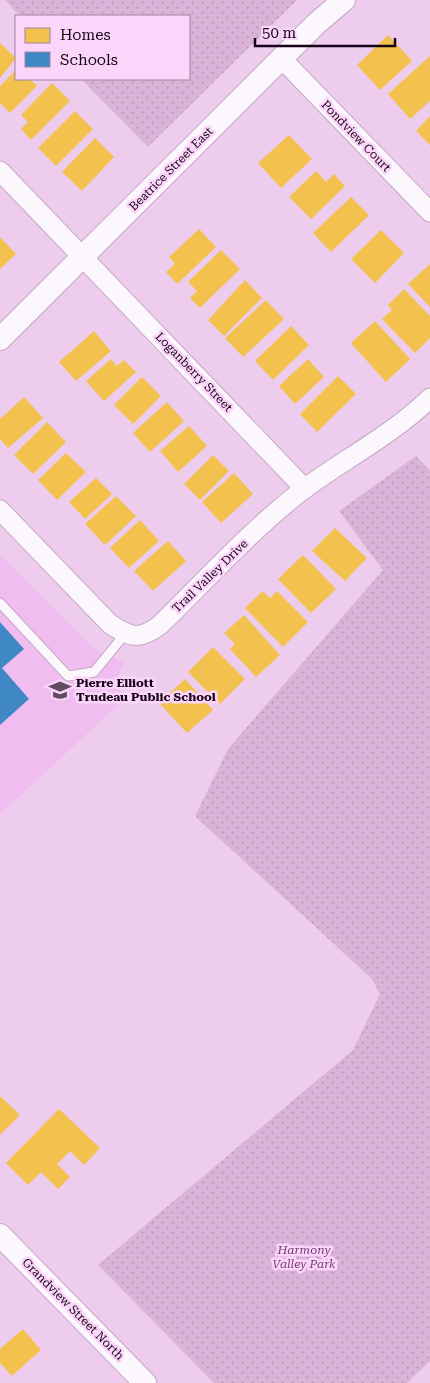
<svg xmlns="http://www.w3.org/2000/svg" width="430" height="1383" font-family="'Roboto Serif',serif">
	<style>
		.built { fill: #f1bdf0 }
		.park { fill: url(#park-dots) }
		.homes { fill: #f2c14e }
		.schools { fill: #3f88c5 }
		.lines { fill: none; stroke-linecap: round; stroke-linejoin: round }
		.service-casing { stroke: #c3a9c3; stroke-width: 11 }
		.minor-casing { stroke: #c3a9c3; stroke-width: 21 }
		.tertiary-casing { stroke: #c3a9c3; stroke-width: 24 }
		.service { stroke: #fcf7fc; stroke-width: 9 }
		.minor { stroke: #fcf7fc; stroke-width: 19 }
		.tertiary { stroke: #fcf7fc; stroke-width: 22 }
		.labels { text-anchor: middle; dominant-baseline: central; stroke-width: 5; stroke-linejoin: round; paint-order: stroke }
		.street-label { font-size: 12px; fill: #180418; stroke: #fbd6fa }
		.poi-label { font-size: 12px; font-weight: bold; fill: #180418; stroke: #fbd6fa; text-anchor: start }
		.park-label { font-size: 12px; font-style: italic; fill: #783979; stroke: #fbd6fa }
	</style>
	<defs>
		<pattern id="park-dots" width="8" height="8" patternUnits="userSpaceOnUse" patternTransform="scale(1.25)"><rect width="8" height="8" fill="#d9b4d8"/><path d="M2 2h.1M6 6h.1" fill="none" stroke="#ba99b9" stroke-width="1.8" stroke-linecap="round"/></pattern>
	</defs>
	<rect width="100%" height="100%" fill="#ece"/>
	<path class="built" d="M0 555 98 652 125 662 114 684 127 697 0 814Z"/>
	<path class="park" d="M5 0H297L148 147 81 79H189V16H20Z
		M416 456 430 471V1361L407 1383H214L98 1265 353 1050 380 994 372 979 195 816 228 749 383 570 339 511Z"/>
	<path class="homes" d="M388 35 412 61 380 90 357 65Z
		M0 43 16 58 0 78Z
		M430 56V101L410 119 388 94Z
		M16 70V79H30L37 86 10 113 0 103V86Z
		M52 83 70 101 31 140 21 129 28 122 21 115Z
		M75 111 93 129 56 166 38 148Z
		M430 116V145L416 131Z
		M289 135 312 159 281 188 258 163Z
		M95 138 114 157 82 191 62 172Z
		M316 171 326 182 334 174 345 186 311 219 289 197Z
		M351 197 369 215 331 252 313 233Z
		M199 229 216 247 177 284 166 272 175 264 169 257Z
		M381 230 404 253 375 283 351 259Z
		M0 237 16 254 0 269Z
		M221 250 240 269 200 308 190 298 197 291 188 282Z
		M430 264V307L408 284Z
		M245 280 262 298 224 336 208 320Z
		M404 289 430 316V338L415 353 382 319 392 310 388 305Z
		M266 300 284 319 243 357 225 338Z
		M375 321 410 359 386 382 351 343Z
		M291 326 309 345 273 380 255 361Z
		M94 331 111 351 76 381 59 362Z
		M111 359 117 366 124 360 136 372 104 401 86 381Z
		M308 359 324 377 295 404 279 386Z
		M338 376 356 394 317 432 300 414Z
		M142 377 161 396 133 424 114 405Z
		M24 397 43 418 8 448 0 439V419Z
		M167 402 184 421 150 452 133 433Z
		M47 422 66 442 33 474 14 455Z
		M189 426 207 446 178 472 160 451Z
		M66 453 86 472 57 500 38 480Z
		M213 455 229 471 200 500 184 484Z
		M234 473 253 494 221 523 202 502Z
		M96 478 112 494 85 519 69 502Z
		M116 496 136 516 105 545 85 524Z
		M140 520 159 541 129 568 110 548Z
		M335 528 367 558 345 581 312 551Z
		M168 541 186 561 153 591 134 571Z
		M303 555 336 589 311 613 278 579Z
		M263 591 270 598 277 591 308 622 283 647 245 608Z
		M244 615 280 655 256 677 230 649 235 644 224 633Z
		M213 647 245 679 220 704 188 672Z
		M185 679 213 710 187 733 159 703Z
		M0 1096 20 1115 0 1135Z
		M59 1109 100 1148 84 1165 70 1151 57 1164 70 1177 58 1189 41 1172 28 1185 6 1163Z
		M23 1329 41 1350 12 1376 0 1363V1349Z"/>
	<path class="schools" d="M0 622 24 649 2 668 29 699 0 725Z"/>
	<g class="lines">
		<g class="service-casing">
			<path id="service" d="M0 603 68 676 94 672 125 634"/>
		</g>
		<g class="minor-casing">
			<path id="minor" d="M282 59 430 212
				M0 171 305 489
				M0 510 110 624C130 637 139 641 160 625 207 579 252 529 304 489 346 458 392 435 430 398"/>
		</g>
		<g class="tertiary-casing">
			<path id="tertiary" d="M0 339 317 23 344 0
				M0 1235 145 1383"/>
		</g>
		<use href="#service" class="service"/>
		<use href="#minor" class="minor"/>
		<use href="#tertiary" class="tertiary"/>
	</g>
	<defs>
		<g id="school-bare" transform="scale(1.725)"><path d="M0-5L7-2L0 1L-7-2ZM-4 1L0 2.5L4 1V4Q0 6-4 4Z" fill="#634a63" stroke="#fbd6fa" stroke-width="2.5" paint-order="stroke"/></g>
	</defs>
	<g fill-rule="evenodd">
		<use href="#school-bare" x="60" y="690"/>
	</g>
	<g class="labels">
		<g class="street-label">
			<text transform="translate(356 136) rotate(46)">Pondview Court</text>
			<text transform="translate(171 169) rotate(-45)">Beatrice Street East</text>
			<text transform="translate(194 372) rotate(46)">Loganberry Street</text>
			<text transform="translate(210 576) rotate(-44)">Trail Valley Drive</text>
			<text transform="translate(73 1309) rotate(45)">Grandview Street North</text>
		</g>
		<g class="poi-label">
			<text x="76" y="683">Pierre Elliott<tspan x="76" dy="14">Trudeau Public School</tspan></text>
		</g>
		<g class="park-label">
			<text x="304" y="1250">Harmony<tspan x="304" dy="14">Valley Park</tspan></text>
		</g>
	</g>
	<rect x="15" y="15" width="175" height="65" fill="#fbd6fa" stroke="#a082a0"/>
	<rect x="25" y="28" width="25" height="15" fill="#f2c14e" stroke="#a082a0"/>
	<text x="60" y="40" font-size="15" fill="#180418">Homes</text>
	<rect x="25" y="52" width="25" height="15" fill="#3f88c5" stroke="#a082a0"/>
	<text x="60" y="65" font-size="15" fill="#180418">Schools</text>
	<path d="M255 38v8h140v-8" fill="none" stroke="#180418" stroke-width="2.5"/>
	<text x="262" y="38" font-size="15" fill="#180418" stroke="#fbd6fa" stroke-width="4" paint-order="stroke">50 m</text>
</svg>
